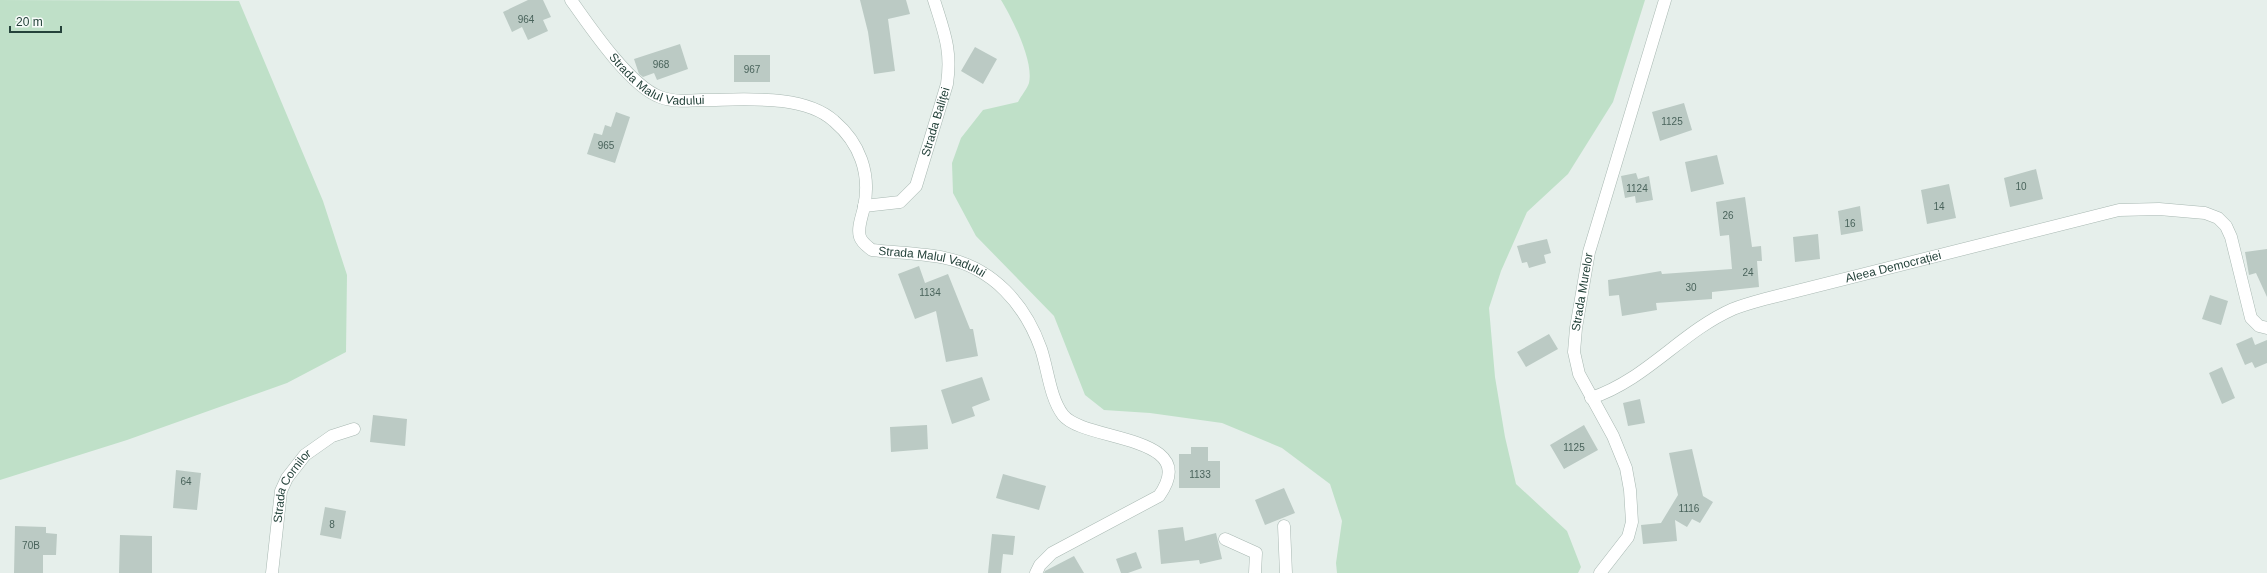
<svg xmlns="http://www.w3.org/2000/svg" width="2267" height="573" font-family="Helvetica,sans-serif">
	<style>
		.green { fill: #bfe0c8 }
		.building { fill: #bbcac4 }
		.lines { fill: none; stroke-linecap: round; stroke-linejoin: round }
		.street-casing { stroke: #a8b8b2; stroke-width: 13 }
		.street { stroke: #fff; stroke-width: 12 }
		.labels { text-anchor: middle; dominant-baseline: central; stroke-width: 4; stroke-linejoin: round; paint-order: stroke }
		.number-label { font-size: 10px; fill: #4a645c }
		.street-label { font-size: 12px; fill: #24423a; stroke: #f7fbf9 }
	</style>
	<rect width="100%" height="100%" fill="#e6efeb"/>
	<path class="green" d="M0 0 239 1 323 201 347 275 346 352 287 383 127 440 0 480Z
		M1001 0H1645L1613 102 1568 174 1527 212 1501 271 1489 308 1495 377 1505 437 1516 484 1567 531 1581 567 1578 573H1337L1336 563 1342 521 1330 484 1282 448 1222 423 1150 413 1104 410 1085 395 1054 316 976 236 953 193 952 163 961 138 983 110 1018 102C1021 96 1027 89 1029 83 1034 61 1012 18 1001 0Z"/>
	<path class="building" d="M528 0H543L551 17 543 20 548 31 528 40 522 27 512 32 503 12Z
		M860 0H906L910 14 888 19 895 71 874 74 868 32Z
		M680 44 688 69 657 80 654 73 643 77 639 74 634 59Z
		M975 47 997 59 983 84 961 71Z
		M734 55H770V82H734Z
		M1684 103 1692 130 1660 141 1652 112Z
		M616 112 630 117 615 163 587 154 594 133 602 135 605 125 611 127Z
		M1717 155 1724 184 1691 192 1685 162Z
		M2036 169 2043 199 2010 207 2004 178Z
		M1636 173 1638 179 1649 176 1653 200 1636 203 1635 196 1625 198 1621 176Z
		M1949 184 1956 218 1927 224 1921 190Z
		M1745 197 1752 247 1761 246 1762 261H1757L1759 287 1712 292V299L1656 303 1657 310 1622 316 1619 295 1609 296 1608 280 1661 271 1662 274 1732 269 1729 235 1720 236 1716 202Z
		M1860 206 1863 231 1841 235 1838 211Z
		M1818 234 1820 259 1795 262 1793 237Z
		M1547 239 1551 253 1544 255 1546 263 1529 268 1527 262 1522 263 1517 246Z
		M2267 249V297L2256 273 2249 275 2245 252Z
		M919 266 925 283 948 274 970 329H973L978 356 946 362 936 311 915 319 898 274Z
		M2210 295 2228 301 2221 325 2202 319Z
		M1549 334 1558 349 1526 367 1517 352Z
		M2252 337 2255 345 2267 340V363L2255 368 2252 362 2245 365 2236 344Z
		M2222 367 2235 398 2222 404 2209 373Z
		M982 377 990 400 972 407 975 416 952 424 941 390Z
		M1640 399 1645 423 1628 426 1623 403Z
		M373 415 407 419 405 446 370 442Z
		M927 425 928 449 891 452 890 427Z
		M1584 425 1598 450 1564 469 1550 445Z
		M1191 447H1208V461H1220V488H1179V454H1191Z
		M1692 449 1703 496 1713 502 1700 523 1692 519 1687 527 1675 520 1677 541 1643 544 1641 525 1661 523 1678 495 1669 453Z
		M176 470 201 473 197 510 173 508Z
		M1003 474 1046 486 1039 510 996 498Z
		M1284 488 1295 513 1265 525 1255 500Z
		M325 507 346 511 341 539 320 535Z
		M15 526 46 527V533L57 534 56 555H43V573H14Z
		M1183 527 1185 541 1216 533 1222 559 1200 564 1199 560 1161 564 1158 530Z
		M992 534 1015 536 1013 555 1003 554 1001 573H988Z
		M120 535 152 536V573H119Z
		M1136 552 1142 568 1128 573H1121L1116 559Z
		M1074 556 1084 573H1044L1045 571Z"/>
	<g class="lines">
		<g class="street-casing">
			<g id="street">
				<path id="s1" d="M571 0C590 27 630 86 660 97 673 102 688 101 702 100 741 100 803 93 834 121 860 143 871 174 864 207 862 217 857 228 860 237 862 243 867 246 872 250 896 253 922 253 945 258 993 268 1025 304 1041 349 1048 370 1050 398 1063 415 1084 442 1203 434 1159 496L1052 553 1040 565 1036 573"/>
				<path id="s2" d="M864 206 900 202 916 186 947 84C952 50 944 32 934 0"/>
				<path id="s3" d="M1591 398C1646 380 1681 332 1733 309 1743 305 1754 302 1765 299L2119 210 2159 209 2205 213 2218 218 2226 226 2231 237 2251 318 2259 326 2267 328"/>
				<path d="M1284 526 1286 573"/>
				<path d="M1225 539 1256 553 1255 573"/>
				<path id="s4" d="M272 573 281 491 287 478 305 455 332 436 354 429"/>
				<path id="s5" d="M1600 573 1628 537 1632 522 1630 490 1626 468 1613 436 1579 374 1574 352 1576 328 1589 252 1665 0"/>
			</g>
		</g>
		<use href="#street" class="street"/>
	</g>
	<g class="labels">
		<g class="number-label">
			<text x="526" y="19">964</text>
			<text x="661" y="64">968</text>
			<text x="752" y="69">967</text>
			<text x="1672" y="121">1125</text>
			<text x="606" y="145">965</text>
			<text x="2021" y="186">10</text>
			<text x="1637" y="188">1124</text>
			<text x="1939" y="206">14</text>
			<text x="1728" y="215">26</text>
			<text x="1850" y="223">16</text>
			<text x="1748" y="272">24</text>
			<text x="1691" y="287">30</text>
			<text x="930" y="292">1134</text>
			<text x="1574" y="447">1125</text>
			<text x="1200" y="474">1133</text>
			<text x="186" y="481">64</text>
			<text x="1689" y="508">1116</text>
			<text x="332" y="524">8</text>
			<text x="31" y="545">70B</text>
		</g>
		<g class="street-label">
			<text stroke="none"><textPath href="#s1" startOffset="123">Strada Malul Vadului</textPath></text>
			<text stroke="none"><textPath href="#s2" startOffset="126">Strada Baliței</textPath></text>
			<text stroke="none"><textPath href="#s1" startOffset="518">Strada Malul Vadului</textPath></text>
			<text stroke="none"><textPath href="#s3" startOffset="334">Aleea Democrației</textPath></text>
			<text stroke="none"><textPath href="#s5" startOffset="304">Strada Murelor</textPath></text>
			<text stroke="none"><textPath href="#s4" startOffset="91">Strada Cornilor</textPath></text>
		</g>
	</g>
	<path d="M10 26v6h51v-6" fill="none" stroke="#24423a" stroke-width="2"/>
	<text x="16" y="26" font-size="12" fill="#24423a" stroke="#f7fbf9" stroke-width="3" paint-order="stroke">20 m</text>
</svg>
